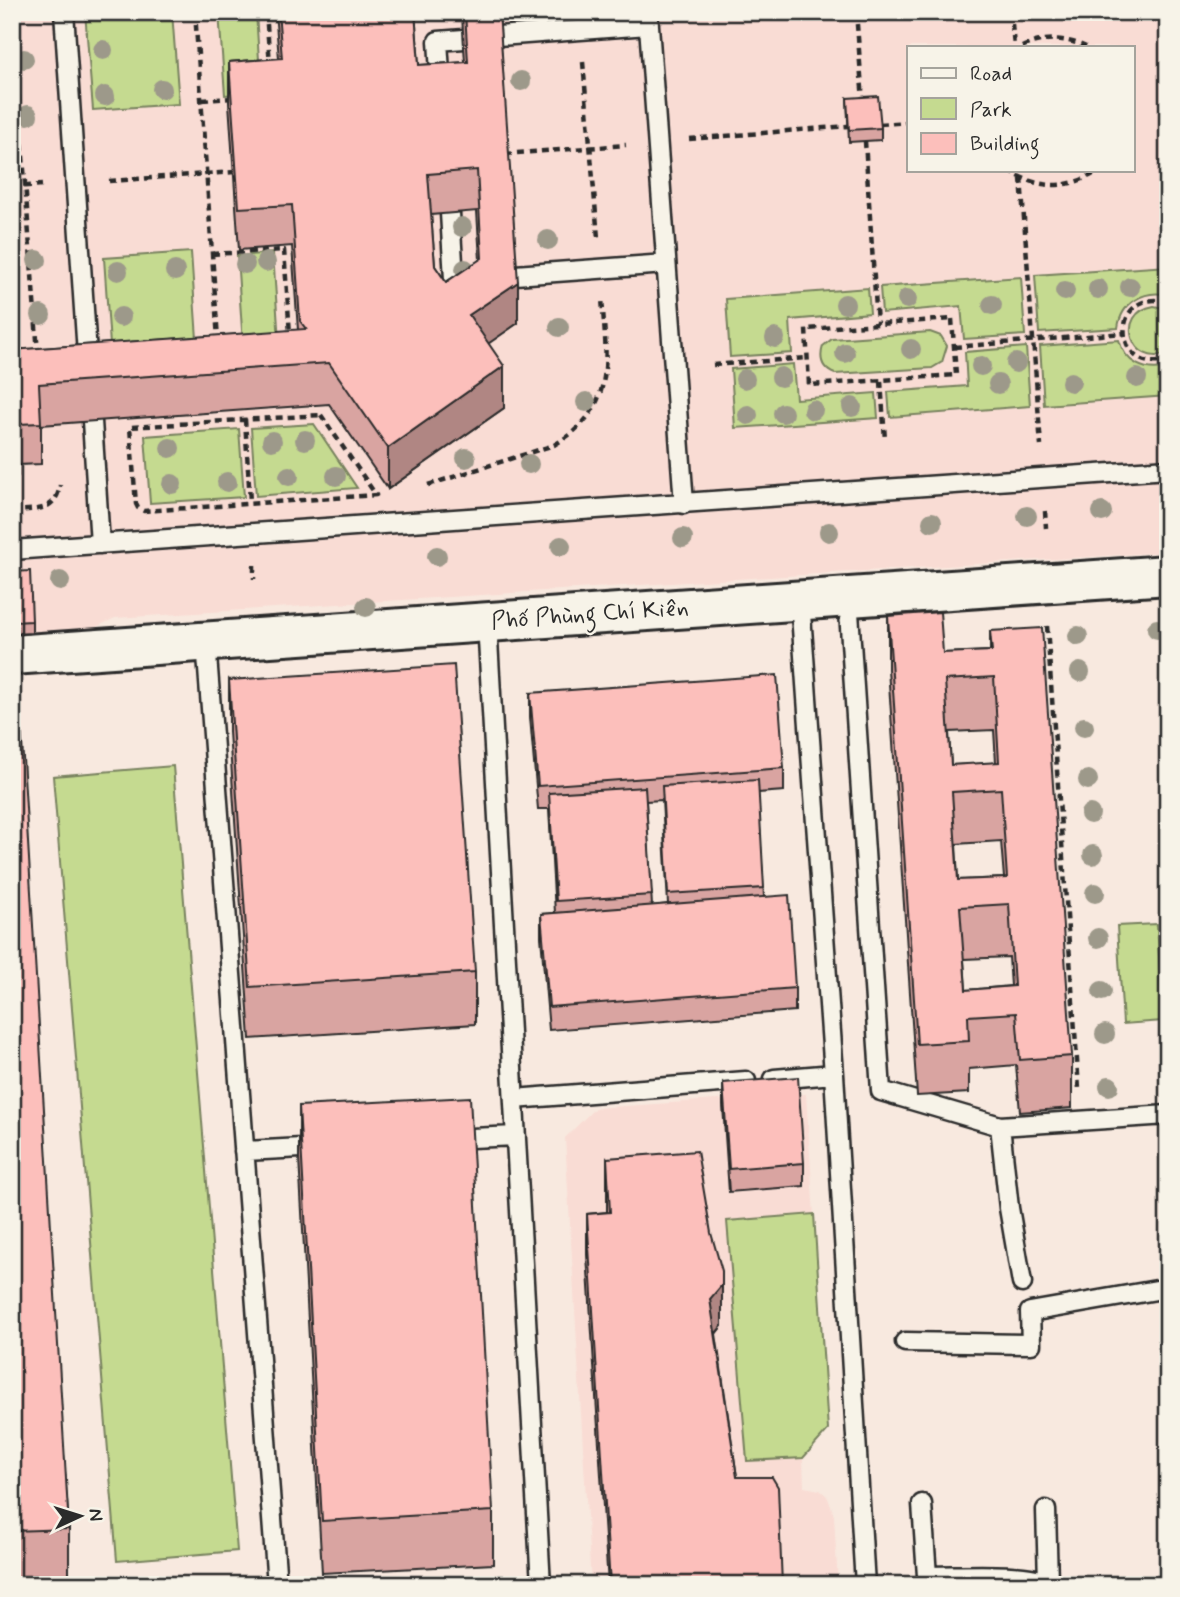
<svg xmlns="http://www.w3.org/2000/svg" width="1180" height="1597" font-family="Mynerve,sans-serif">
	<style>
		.built { fill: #f9dcd4; fill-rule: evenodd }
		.green { fill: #c5da90; stroke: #78825e; stroke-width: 2 }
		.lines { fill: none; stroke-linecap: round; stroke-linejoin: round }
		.lane-casing { stroke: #2b2b2b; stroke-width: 23 }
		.secondary-casing { stroke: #2b2b2b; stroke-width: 44 }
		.path { stroke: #2b2b2b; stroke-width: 4.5; stroke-dasharray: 7 5; stroke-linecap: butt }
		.lane { stroke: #f7f3e8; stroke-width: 18 }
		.secondary { stroke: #f7f3e8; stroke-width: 38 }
		.tree { fill: #9d998a }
		.wall { fill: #d9a4a1; stroke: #2b2b2b; stroke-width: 2; fill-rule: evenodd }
		.shaded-wall { fill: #b08683; stroke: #2b2b2b; stroke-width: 2 }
		.building { fill: #fcbfbb; stroke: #2b2b2b; stroke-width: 2; fill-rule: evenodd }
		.labels { text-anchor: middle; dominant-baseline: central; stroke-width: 5; stroke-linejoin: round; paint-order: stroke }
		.street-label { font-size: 24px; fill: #2b2b2b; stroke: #f7f3e8 }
	</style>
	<rect width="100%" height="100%" fill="#f8e9df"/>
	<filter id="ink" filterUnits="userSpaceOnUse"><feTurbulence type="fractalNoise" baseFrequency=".0143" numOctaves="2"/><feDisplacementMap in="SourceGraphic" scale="14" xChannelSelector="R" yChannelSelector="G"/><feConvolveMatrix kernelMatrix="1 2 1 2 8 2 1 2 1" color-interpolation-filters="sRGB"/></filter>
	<g filter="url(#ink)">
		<path class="built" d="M12 12H1168V552L115 618 94 628 12 634ZM909 47H1133V170H909Z
			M806 1094 828 1430 803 1458 804 1487 820 1490 827 1496 831 1506 834 1516 838 1585H591L565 1138 595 1108Z"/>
		<path class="green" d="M85 12H172L179 104 93 110Z
			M219 12H256L261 92 225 95Z
			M191 252 199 368 112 374 104 258Z
			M273 253 280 356 244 359 237 256Z
			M1168 266V295C1144 289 1121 303 1118 328L1039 333 1035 275Z
			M1021 277 1025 335 964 339 961 306 882 313 880 287Z
			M868 288 870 313 790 320 792 353 730 357 726 299Z
			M1154 306 1168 309V353C1132 369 1113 313 1154 306Z
			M930 332 941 336 947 346 942 362 932 368 835 374C822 369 819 359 823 346L832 339Z
			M1119 340C1125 363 1145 373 1168 367V396L1044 405 1040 346Z
			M1026 347 1030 406 890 417 888 392 967 386 965 352Z
			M793 364 796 399 876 393 878 418 735 428 731 369Z
			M314 424 357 488 256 496 251 428Z
			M239 429 244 497 150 503 145 436Z
			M173 766 237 1551 117 1561 53 776Z
			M1157 924 1163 1021 1123 1024 1117 926Z
			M814 1214 828 1430 803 1458 747 1461 727 1221Z"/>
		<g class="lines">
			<g class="lane-casing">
				<path id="lane" d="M64 12 88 369
					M648 12 684 504
					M498 36 648 25
					M441 88 438 41 464 39
					M450 213 454 279 476 277
					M515 275 666 264
					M92 421 100 544
					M12 550 1168 469
					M848 597 881 1091 1000 1126 1168 1115
					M800 600 834 1074 865 1585
					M487 622 541 1585
					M206 642 277 1585
					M774 1079 834 1074
					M514 1099 746 1081
					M1000 1126 1009 1208 1022 1283
					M449 1139 516 1136
					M244 1151 320 1147
					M905 1342 1031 1344 1030 1312 1168 1288
					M922 1504 927 1576C963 1576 1025 1571 1057 1585
					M1046 1510 1048 1581"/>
			</g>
			<g class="secondary-casing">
				<path id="secondary" d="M12 655 1168 575"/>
			</g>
			<path class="path" d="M12 12 38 353
				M195 12 218 339
				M266 12 270 64
				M856 12 863 101
				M1011 12 1014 47
				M1022 47C1043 37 1065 37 1086 47
				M583 62 598 238
				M202 100 232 98
				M880 124 909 122
				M689 139 848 126
				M865 141 877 324
				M505 154 626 145
				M1008 170C1039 190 1069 190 1100 170
				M1021 178 1041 446
				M109 181 234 172
				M12 187 42 185
				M212 254 284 250 290 334
				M1168 302C1108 286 1112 378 1168 360
				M952 319 956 375 809 385 806 329Z
				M954 347 1124 333
				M713 365 807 358
				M881 381 885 440
				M321 415 376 495 144 511 138 508 136 504 130 427Z
				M245 419 250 502
				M428 485 554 445C616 409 607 362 602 299
				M12 511C35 509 56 513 60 485
				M1045 511 1046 528
				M254 565V579
				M1047 626 1079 1089"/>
			<use href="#lane" class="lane"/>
			<use href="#secondary" class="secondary"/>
		</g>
		<g class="tree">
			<circle cx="103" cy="50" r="10"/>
			<circle cx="24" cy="59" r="10"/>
			<circle cx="521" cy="81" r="10"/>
			<circle cx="162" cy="89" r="10"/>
			<circle cx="105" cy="96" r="10"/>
			<circle cx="28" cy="115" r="10"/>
			<circle cx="462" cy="227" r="10"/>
			<circle cx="548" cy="240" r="10"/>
			<circle cx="37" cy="260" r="10"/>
			<circle cx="266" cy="262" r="10"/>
			<circle cx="245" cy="264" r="10"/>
			<circle cx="465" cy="269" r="10"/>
			<circle cx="118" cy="271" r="10"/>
			<circle cx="175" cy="271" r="10"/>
			<circle cx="1130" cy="287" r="10"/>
			<circle cx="1098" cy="289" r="10"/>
			<circle cx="1065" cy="291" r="10"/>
			<circle cx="907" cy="299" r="10"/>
			<circle cx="845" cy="304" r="10"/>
			<circle cx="992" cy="305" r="10"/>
			<circle cx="41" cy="315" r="10"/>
			<circle cx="121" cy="317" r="10"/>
			<circle cx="559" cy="327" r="10"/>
			<circle cx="775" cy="338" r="10"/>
			<circle cx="911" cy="349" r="10"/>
			<circle cx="845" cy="353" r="10"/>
			<circle cx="1016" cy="363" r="10"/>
			<circle cx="981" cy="366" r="10"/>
			<circle cx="781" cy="377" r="10"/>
			<circle cx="1137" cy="378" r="10"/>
			<circle cx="745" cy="379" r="10"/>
			<circle cx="1071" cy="382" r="10"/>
			<circle cx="998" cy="384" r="10"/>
			<circle cx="586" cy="402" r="10"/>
			<circle cx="852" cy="407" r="10"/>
			<circle cx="813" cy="410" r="10"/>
			<circle cx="783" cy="413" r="10"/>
			<circle cx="748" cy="415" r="10"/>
			<circle cx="305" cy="440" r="10"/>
			<circle cx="272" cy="441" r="10"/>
			<circle cx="170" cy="448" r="10"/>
			<circle cx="466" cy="458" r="10"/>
			<circle cx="529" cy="464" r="10"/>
			<circle cx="289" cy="476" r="10"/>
			<circle cx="336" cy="476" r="10"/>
			<circle cx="227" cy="482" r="10"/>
			<circle cx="172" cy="484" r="10"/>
			<circle cx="1102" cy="512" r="10"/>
			<circle cx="1027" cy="516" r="10"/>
			<circle cx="932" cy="522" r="10"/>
			<circle cx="829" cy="532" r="10"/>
			<circle cx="683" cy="538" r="10"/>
			<circle cx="561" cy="546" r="10"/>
			<circle cx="437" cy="556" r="10"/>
			<circle cx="60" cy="581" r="10"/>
			<circle cx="366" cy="607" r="10"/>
			<circle cx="1157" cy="629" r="10"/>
			<circle cx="1078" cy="636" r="10"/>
			<circle cx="1080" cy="672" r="10"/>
			<circle cx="1084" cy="727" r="10"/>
			<circle cx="1088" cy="780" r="10"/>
			<circle cx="1090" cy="814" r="10"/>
			<circle cx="1093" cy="855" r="10"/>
			<circle cx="1095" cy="893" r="10"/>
			<circle cx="1098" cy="938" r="10"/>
			<circle cx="1102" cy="991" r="10"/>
			<circle cx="1105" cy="1034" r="10"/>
			<circle cx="1109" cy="1086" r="10"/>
		</g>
		<path class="wall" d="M275 12H415L419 65 465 62 462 16 455 12H499L518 323 488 343 504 408 388 489 329 404 41 425V464L18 465V476L12 477V348V350L298 330 292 246 239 250 229 103V62L279 58ZM477 211 480 260 446 282 435 266 431 215Z
			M847 98 881 128V140L849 142Z
			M12 572 32 621V633L12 634Z
			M888 616 943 653 990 651V631L1072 1056V1108L1020 1112 1016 1065 969 1069V1093L917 1096 888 669ZM994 730 996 763 951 765 949 732ZM1001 841 1004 878 958 880 956 844ZM1009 957 1011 986 966 990 964 959Z
			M229 680 475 972V1024L250 1039 229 732Z
			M12 692 69 1529V1581L12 1584Z
			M530 693 784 768V791L758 793 764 897 795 988V1011L549 1030 541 937V914L555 913 549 809H538L530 717ZM662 800 668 904 652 906 646 801Z
			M723 1083 804 1163V1186L729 1192 723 1106Z
			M299 1106 493 1511V1564L322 1573 299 1158Z
			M607 1158 722 1312V1326L716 1334 737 1477 782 1585H608L587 1255V1214L607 1212Z"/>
		<path class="shaded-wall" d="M518 282V323L469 357V315Z
			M504 366V408L388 489V448Z
			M722 1271V1326L710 1340V1299Z"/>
		<path class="building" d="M278 12H415L419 65 468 62 465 12H499L518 282 469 315 504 366 388 448 329 363 39 384 41 423 18 424V435L12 436V348V350L306 329 300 321 292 205 239 208 229 62 282 58ZM477 170 482 258 446 282 435 266 428 174Z
			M878 96 881 128 849 130 847 98Z
			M30 571 32 621 12 622V572Z
			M940 612 943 653 992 651 990 631 1042 628 1072 1056 1020 1060 1016 1013 968 1016 969 1041 917 1044 888 616ZM994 677 999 762 951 765 945 680ZM1001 789 1007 878 958 880 952 792ZM1009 904 1014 986 966 990 960 907Z
			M454 665 475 972 250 987 229 680Z
			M777 675 784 768 538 786 530 693Z
			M19 691 69 1529 12 1531V692Z
			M758 780 764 888 668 894 662 786Z
			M645 787 652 895 556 901 549 793Z
			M789 895 795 988 549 1007 541 914Z
			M798 1077 804 1163 729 1169 723 1083Z
			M470 1097 493 1511 322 1521 299 1106Z
			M697 1151 711 1233 722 1271V1285L710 1299 737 1477H772L778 1487 782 1585H610L587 1214 610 1212 607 1158Z"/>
	</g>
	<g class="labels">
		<g class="street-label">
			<text transform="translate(590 615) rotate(-4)">Phố Phùng Chí Kiên</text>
		</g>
	</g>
	<rect width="1180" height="1597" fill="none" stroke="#f7f3e8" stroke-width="42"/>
	<rect x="21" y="21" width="1138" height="1555" fill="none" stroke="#2b2b2b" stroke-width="2.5" filter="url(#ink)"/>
	<rect x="907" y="46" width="228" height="126" fill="#f7f3e8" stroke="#a5a39c" stroke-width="2"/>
	<rect x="921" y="68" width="35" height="10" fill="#f7f3e8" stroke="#a5a39c" stroke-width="2"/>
	<text x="970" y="80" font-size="21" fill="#2b2b2b">Road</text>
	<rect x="921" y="98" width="35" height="21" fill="#c5da90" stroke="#a5a39c" stroke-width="2"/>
	<text x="970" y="116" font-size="21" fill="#2b2b2b">Park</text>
	<rect x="921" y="133" width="35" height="21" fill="#fcbfbb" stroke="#a5a39c" stroke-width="2"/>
	<text x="970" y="150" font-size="21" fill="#2b2b2b">Building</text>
	<g transform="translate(80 1516) rotate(86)" stroke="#f7f3e8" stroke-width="5" paint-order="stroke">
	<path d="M0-5L12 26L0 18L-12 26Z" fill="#2b2b2b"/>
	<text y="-10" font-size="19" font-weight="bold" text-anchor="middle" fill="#2b2b2b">N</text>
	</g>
</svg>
